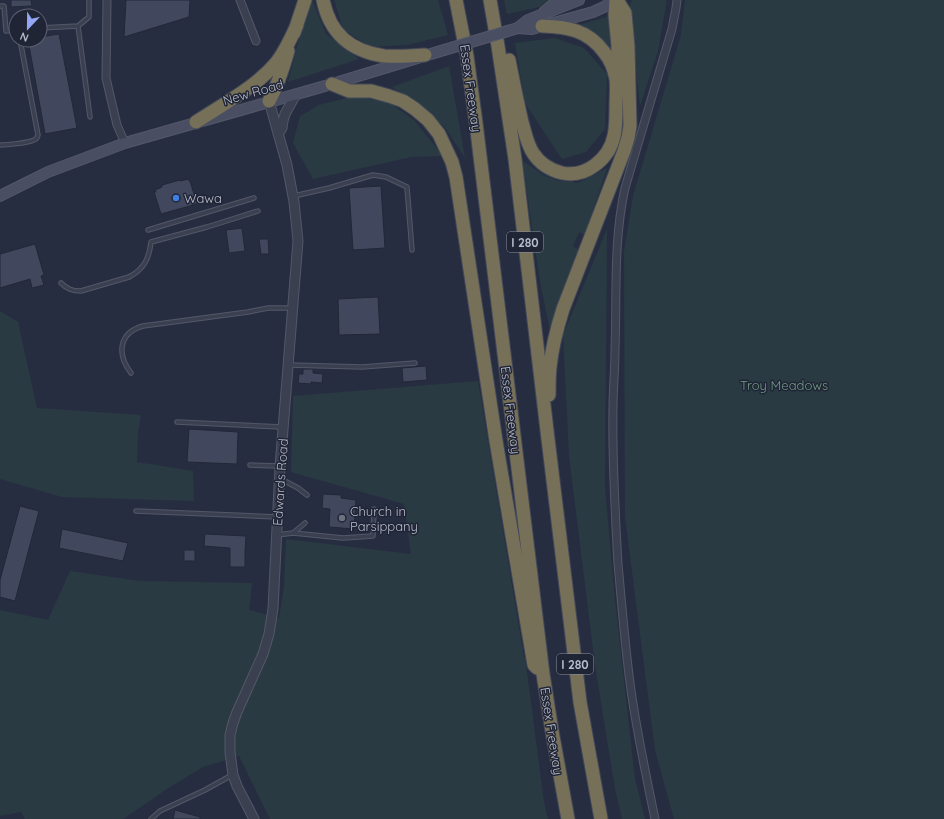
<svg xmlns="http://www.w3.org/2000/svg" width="944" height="819" font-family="Quicksand,sans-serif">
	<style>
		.green { fill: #293a42 }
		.building { fill: #41485e; stroke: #222738 }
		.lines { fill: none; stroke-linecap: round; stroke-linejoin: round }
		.service-casing { stroke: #535868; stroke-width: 5.5 }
		.minor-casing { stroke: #535868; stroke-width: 9 }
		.tertiary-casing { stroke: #535868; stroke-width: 11 }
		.secondary-casing { stroke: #535868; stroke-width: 12 }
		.motorway-casing { stroke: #434858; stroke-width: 15 }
		.service { stroke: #3b4051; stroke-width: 3.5 }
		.minor { stroke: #3b4051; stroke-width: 7 }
		.tertiary { stroke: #3b4051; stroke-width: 9 }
		.secondary { stroke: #494e63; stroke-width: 10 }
		.motorway { stroke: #767059; stroke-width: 13 }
		.secondary-bridge-casing { stroke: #535868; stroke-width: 12; stroke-linecap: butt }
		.secondary-bridge { stroke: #494e63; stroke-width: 10 }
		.shop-dot { fill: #3f7fe0; stroke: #202536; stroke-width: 1.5 }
		.worship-dot { fill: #6b7280; stroke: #202536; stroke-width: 1.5 }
		.labels { text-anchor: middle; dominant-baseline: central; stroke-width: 3; stroke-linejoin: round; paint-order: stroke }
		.shield { fill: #202536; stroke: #8a8f9e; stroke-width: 1 }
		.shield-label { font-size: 12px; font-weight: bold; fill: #b8bccb }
		.street-label { font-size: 13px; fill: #b8bccb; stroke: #202536 }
		.poi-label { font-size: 13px; fill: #b8bccb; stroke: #202536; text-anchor: start }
		.park-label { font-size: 13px; fill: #709b82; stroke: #202536 }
	</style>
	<rect width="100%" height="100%" fill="#272d41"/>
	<path class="green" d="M309 0H312L326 34 359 59 288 82Z
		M334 0H438L448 35 407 45 370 47 343 29Z
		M504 0H548L540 7 507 14Z
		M632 0H666V5L658 51 640 106 629 7Z
		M685 0H944V819H674L655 750 625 517 624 252 633 196 681 35Z
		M610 16 613 57 579 25Z
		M555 38 584 48 607 74 605 129 586 152 562 159 525 103 515 43Z
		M449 66 465 158 444 126 392 87Z
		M354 96 388 102 414 120 443 156 411 157 313 179 293 143 300 116 319 105Z
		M522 160 543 175 556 180 578 183 607 168 585 235 579 232 573 246 579 250 550 331 540 281Z
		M607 229 605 487 615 600 635 779 645 819H622L615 789 595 665 569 456 563 335Z
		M0 311 18 322 37 408 141 415 138 433 137 462 193 471 194 501 62 497 0 479Z
		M478 381 524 658 525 657 544 802 548 819H270L239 756 203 767 170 787 123 819H25L21 812 0 816V610L48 620 70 571 140 581 252 583 249 610 279 618 284 586 286 539 411 554 404 504 291 472 293 396Z"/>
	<path class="building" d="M11 0H31L32 6 11 7Z
		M126 0H190L189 17 124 37Z
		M59 34 77 128 45 134 28 40H40V37Z
		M189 179V181H190L197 204 161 214 154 192H156L155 190 162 187V185L180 180V181Z
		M381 186 385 248 353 250 349 188Z
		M242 228 245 251 229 253 226 230Z
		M259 239H268L269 254H261Z
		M35 244 44 275 41 276 44 285 32 288 30 279 0 288V254Z
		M378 297 380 334 339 335 338 299Z
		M426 366 427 380 403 382 402 368Z
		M303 369H313V373L323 374 322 383 311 382V384L298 383 299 374H303Z
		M189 429 238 432 237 464 187 462Z
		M323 494 341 495V498L356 500 354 529 329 527 330 509 322 508Z
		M20 506 39 511 15 601 0 597V580Z
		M62 529 128 543 123 561 59 548Z
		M205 534 246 536 245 551V567H230V548L204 546Z
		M184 550H195V561H184Z
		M175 810 200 817V819H173Z"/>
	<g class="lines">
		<g class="service-casing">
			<path id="service" d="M0 6H4L6 31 16 30
				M78 26 89 17V0
				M40 28 78 26 90 117
				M0 145C7 145 28 143 34 140 37 139 37 138 38 135L20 40
				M294 196 329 188 373 175 386 177 407 187 412 250
				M148 230 254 198
				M61 283C67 289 72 291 81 291L129 277C144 269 149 259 151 242L207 227 258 211
				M289 365 362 367 415 363
				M131 373C117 355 118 333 143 326L248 312 268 308H292
				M177 422 282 427
				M250 465 279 466
				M281 479 298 488 307 495
				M136 511 277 517
				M293 533 343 538 373 536 374 509
				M277 535 293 533 305 523
				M151 819 160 811 205 790 232 775"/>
		</g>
		<g class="minor-casing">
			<path id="minor" d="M107 0 106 78 117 125 125 143
				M240 0 256 41
				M655 819C646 776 637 733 631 690 625 648 622 606 618 564 615 512 612 460 613 408 613 389 615 369 615 350 617 296 613 242 625 188L672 29 676 8 677 0"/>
		</g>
		<g class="tertiary-casing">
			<path id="tertiary" d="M278 134 282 128 283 121 285 114 296 94
				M254 819 237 786 233 775 230 752V735L233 723 237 712 263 654 269 634 273 609 280 467 298 241 294 202 287 165 269 101"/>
		</g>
		<g class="secondary-casing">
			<path id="secondary" d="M544 12 558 0
				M518 28 532 29 593 12 604 7 615 0
				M518 28 528 20 579 0
				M0 196 48 172 125 143 332 84 444 50"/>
		</g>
		<g class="motorway-casing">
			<path id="motorway" d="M323 0C330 34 350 51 384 56 397 57 412 56 425 55
				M456 0 467 56 476 123 543 674 552 731 568 819
				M490 0 498 46 515 159 548 439 580 702 601 819
				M616 0 615 15 618 46 617 74
				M294 33 305 0
				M509 60C513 80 517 101 522 122 525 132 527 144 533 153 540 164 550 170 562 173 586 178 609 159 614 136 616 127 616 116 616 106 616 97 617 88 616 79 614 69 610 59 604 52 588 30 568 27 542 26
				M332 84 349 91H371L389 96 403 101 415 109 428 120 439 134 452 162 456 177 496 441 534 665 537 668
				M269 101C278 85 283 69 288 51
				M196 122C222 105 256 87 276 63 285 52 291 38 297 25
				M549 395C549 386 549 376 550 367 552 347 557 328 563 309L624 151 628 138 630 126 628 46 625 13 617 0"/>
		</g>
		<use href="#service" class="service"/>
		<use href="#minor" class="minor"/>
		<use href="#tertiary" class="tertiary"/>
		<use href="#secondary" class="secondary"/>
		<use href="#motorway" class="motorway"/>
		<g class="secondary-bridge-casing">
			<path id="secondary-bridge" d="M444 50 518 28"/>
		</g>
		<use href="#secondary-bridge" class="secondary-bridge"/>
	</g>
	<circle class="shop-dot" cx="176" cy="198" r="4"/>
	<circle class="worship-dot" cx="342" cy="518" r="4"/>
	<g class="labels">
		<g class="shield">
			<rect x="507" y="232" width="36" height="20" rx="3"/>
			<rect x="557" y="654" width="36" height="20" rx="3"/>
		</g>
		<g class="shield-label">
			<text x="525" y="242">I 280</text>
			<text x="575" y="664">I 280</text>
		</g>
		<g class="street-label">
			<text transform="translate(471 88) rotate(82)">Essex Freeway</text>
			<text transform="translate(253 92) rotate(-16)">New Road</text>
			<text transform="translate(511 410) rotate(83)">Essex Freeway</text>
			<text transform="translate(280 482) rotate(-86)">Edwards Road</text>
			<text transform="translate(552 731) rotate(81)">Essex Freeway</text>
		</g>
		<g class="poi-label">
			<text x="184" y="198">Wawa</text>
			<text x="350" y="511">Church in<tspan x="350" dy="15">Parsippany</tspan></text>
		</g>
		<g class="park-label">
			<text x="784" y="385">Troy Meadows</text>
		</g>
	</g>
	<g transform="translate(28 28) rotate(202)"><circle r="19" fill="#202536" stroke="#5d6172"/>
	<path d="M0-3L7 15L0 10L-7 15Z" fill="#93a7f4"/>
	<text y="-6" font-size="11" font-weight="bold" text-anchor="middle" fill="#b8bccb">N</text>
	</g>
</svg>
